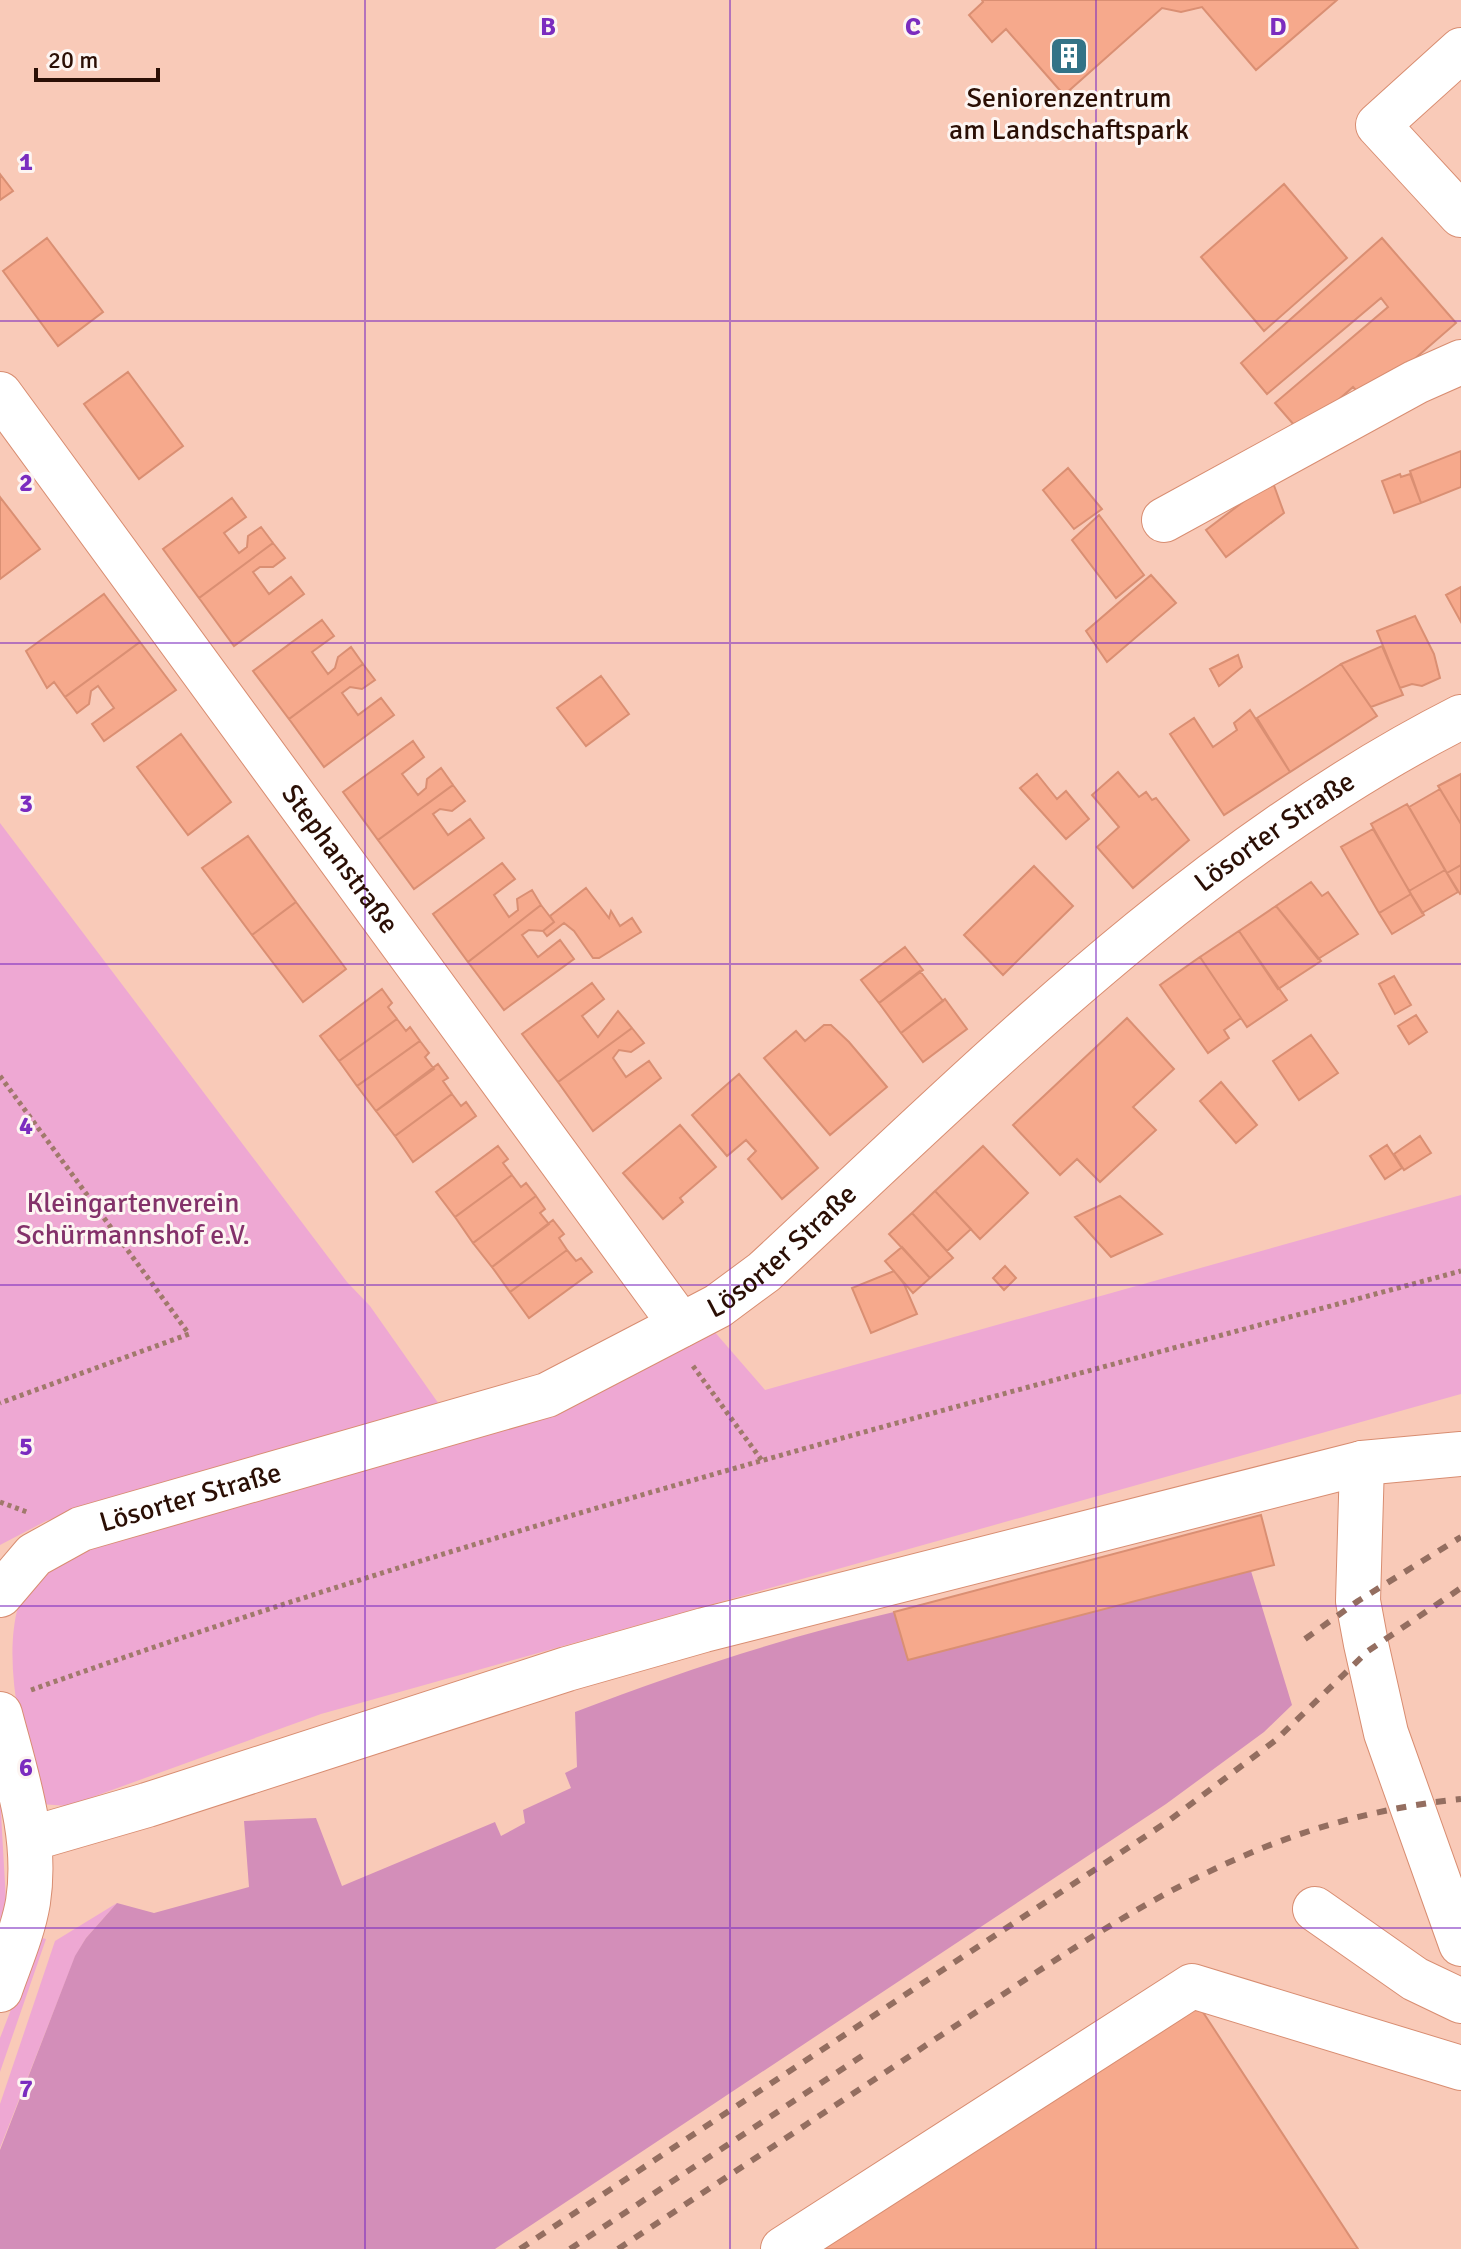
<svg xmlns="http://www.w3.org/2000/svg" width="1461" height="2249" font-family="Signika,sans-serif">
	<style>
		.green { fill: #eea8d3 }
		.forest { fill: #d38eb9 }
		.building { fill: #f6a98c; stroke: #da8f73; stroke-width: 2 }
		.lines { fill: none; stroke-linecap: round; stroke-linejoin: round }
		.minor-casing { stroke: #d88d71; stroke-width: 46 }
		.path { stroke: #a0796b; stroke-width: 5; stroke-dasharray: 4 4; stroke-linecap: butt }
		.minor { stroke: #fff; stroke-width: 44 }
		.rail { stroke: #946e60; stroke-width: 6; stroke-dasharray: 10 10; stroke-linecap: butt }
		.grid { fill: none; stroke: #7b2cbf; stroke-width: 2; stroke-opacity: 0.55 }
		.labels { text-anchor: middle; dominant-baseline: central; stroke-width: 6; stroke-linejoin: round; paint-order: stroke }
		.poi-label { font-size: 28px; fill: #2b0f05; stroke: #fdf5f2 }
		.street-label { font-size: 28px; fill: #2b0f05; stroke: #fdf5f2 }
		.park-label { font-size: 28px; fill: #83316a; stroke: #fdf5f2 }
		.grid-label { font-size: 26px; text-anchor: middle; font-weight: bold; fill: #7b2cbf; stroke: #fdf5f2; stroke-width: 6; stroke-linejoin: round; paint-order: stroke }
	</style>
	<rect width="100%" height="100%" fill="#f9cab8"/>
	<path class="green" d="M0 823 347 1282 370 1306 441 1407 46 1521 0 1545Z
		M1461 1195V1394L321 1714 68 1806 40 1804C22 1741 0 1656 21 1597 34 1579 55 1566 72 1552L713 1330 765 1390Z
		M0 1795 6 1902 0 1931Z
		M117 1903 86 1938 75 1957 0 2148V2104L55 1941Z
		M39 1937 46 1939 0 2072V2038Z"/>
	<path class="forest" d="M1251 1571 1292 1705 1264 1732 1166 1804 495 2249H0V2150L75 1956 86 1938 117 1903 154 1913 249 1887 244 1821 316 1818 342 1886 495 1822 501 1836 525 1823 523 1810 571 1788 565 1773 577 1767 575 1712C679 1672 785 1637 894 1612L908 1660Z"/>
	<path class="building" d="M982 0H1337L1256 70 1202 7 1181 12 1162 8 1064 95 1006 29 992 42 969 15 983 2Z
		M0 174 13 191 0 200Z
		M1284 184 1347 258 1264 331 1201 257Z
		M47 238 103 312 58 346 3 271Z
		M1382 238 1456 323 1366 401 1353 387 1301 433 1275 403 1388 307 1381 298 1267 394 1241 363Z
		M128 372 183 446 139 479 84 404Z
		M1461 451V487L1421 503 1410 471Z
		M1068 468 1102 509 1074 529 1043 490Z
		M1400 474 1401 477 1410 474 1421 503 1394 513 1382 481Z
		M1272 480 1284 513 1226 557 1206 530Z
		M0 497 40 549 0 579Z
		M232 498 246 517 224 533 239 553 247 547 248 536 261 527 273 543 199 598 163 549Z
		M1099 515 1144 575 1116 598 1072 540Z
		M273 543 285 558 273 567H260L253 572 269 594 291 577 304 594 234 646 199 598Z
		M1151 575 1176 603 1107 662 1086 631Z
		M1461 587V622L1446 595Z
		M104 594 140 642 65 697 54 682 47 688 26 651Z
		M1415 616 1434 654 1440 678 1422 686 1412 684 1400 688 1377 631Z
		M322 620 334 636 312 652 328 674 335 668 338 657 351 647 363 664 289 719 253 671Z
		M140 642 176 690 104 741 92 724 114 708 98 686 91 691 89 704 77 713 65 697Z
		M1382 646 1403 695 1371 707 1341 664Z
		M1238 655 1242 667 1219 686 1210 669Z
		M363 664 375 680 362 689 350 687 342 693 358 715 381 698 394 715 324 767 289 719Z
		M1341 664 1377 716 1290 772 1257 718Z
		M601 676 629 714 586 746 557 708Z
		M1250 710 1290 772 1224 815 1170 734 1194 718 1213 747 1237 730 1234 723Z
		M181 734 231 802 188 835 137 767Z
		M413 741 424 757 402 774 418 795 426 788 427 779 441 768 453 785 378 840 343 792Z
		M1118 772 1139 797 1146 792 1152 800 1156 798 1189 840 1133 888 1097 847 1119 827 1092 795Z
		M1037 774 1057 799 1066 791 1089 819 1066 839 1020 788Z
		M1461 774V824L1438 786Z
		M453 785 465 801 452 811 440 809 433 814 448 835 470 819 484 838 414 889 378 840Z
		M1440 789 1461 824V865L1447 873 1409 807Z
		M1407 804 1445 870 1409 891 1371 824Z
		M1373 829 1411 894 1379 913 1341 847Z
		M248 836 296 902 252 935 202 868Z
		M502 863 515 879 494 895 509 917 518 910 517 899 532 890 541 905 468 962 433 914Z
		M1461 865V893L1460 894 1447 873Z
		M1034 866 1073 906 1003 975 964 935Z
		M1445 870 1458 892 1422 913 1409 891Z
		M1311 882 1322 896 1328 892 1358 934 1318 959 1276 906Z
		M586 888 609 918 611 911 620 926 632 918 641 932 599 958H593L574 931 564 923 547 936 543 931 554 922 550 916Z
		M1411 894 1424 915 1392 934 1379 913Z
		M296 902 346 969 303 1002 252 935Z
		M541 905 554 922 543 931 529 930 522 935 538 957 560 940 574 959 504 1010 468 962Z
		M1276 906 1321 961 1278 989 1239 931Z
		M1239 931 1287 1000 1247 1027 1200 957Z
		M905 947 923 970 879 1003 861 980Z
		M1200 957 1241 1018 1224 1030 1229 1038 1208 1053 1160 985Z
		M920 971 943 1001 901 1033 879 1003Z
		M1394 976 1411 1005 1395 1014 1379 984Z
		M592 983 604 999 582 1016 598 1037 618 1011 632 1028 558 1082 522 1034Z
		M382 989 392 1003 388 1007 397 1019 339 1061 320 1036Z
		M945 999 967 1029 923 1062 901 1033Z
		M1416 1015 1427 1032 1409 1044 1398 1026Z
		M1127 1018 1174 1069 1133 1107 1156 1130 1100 1182 1077 1159 1060 1175 1013 1125Z
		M397 1019 406 1031 410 1027 420 1041 357 1086 339 1061Z
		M824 1025H831L849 1042 887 1087 830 1135 764 1058 796 1031 805 1041Z
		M632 1028 644 1043 631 1052 619 1050 613 1058 626 1077 649 1061 661 1078 593 1131 558 1082Z
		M1311 1035 1338 1073 1299 1100 1273 1061Z
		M420 1041 429 1053 425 1057 434 1069 376 1111 357 1086Z
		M438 1064 448 1078 443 1081 452 1094 395 1136 376 1111Z
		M739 1074 818 1168 782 1199 748 1159 756 1151 746 1140 727 1156 692 1115Z
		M1221 1082 1257 1125 1236 1143 1200 1101Z
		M452 1094 461 1106 466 1102 476 1116 413 1162 395 1136Z
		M680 1125 716 1167 680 1198 683 1202 663 1219 623 1173Z
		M1420 1136 1431 1153 1404 1170 1394 1154Z
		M1387 1145 1402 1168 1385 1179 1370 1156Z
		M498 1146 508 1159 503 1163 512 1175 455 1217 436 1192Z
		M983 1146 1028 1193 980 1239 935 1191Z
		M512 1175 521 1187 526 1183 536 1196 473 1243 455 1217Z
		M935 1191 971 1229 947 1251 912 1213Z
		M536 1196 545 1209 540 1213 549 1224 492 1267 473 1243Z
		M1120 1196 1162 1234 1111 1257 1075 1217Z
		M912 1213 953 1258 930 1278 889 1234Z
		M553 1220 564 1234 559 1238 567 1250 510 1292 492 1267Z
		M902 1247 930 1278 913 1293 885 1261Z
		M567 1250 576 1261 581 1258 592 1272 529 1318 510 1292Z
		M1005 1266 1016 1278 1004 1290 993 1278Z
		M894 1271 904 1284 917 1314 871 1333 852 1288Z
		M1261 1515 1274 1565 908 1660 894 1612Z
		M1195 2000 1358 2249H815Z"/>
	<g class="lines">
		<g class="minor-casing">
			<g id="minor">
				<path d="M1461 50 1378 125 1461 215"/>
				<path id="s1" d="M0 394 681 1325"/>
				<path d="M1164 520 1416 382 1461 362"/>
				<path d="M1362 1463 1358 1601 1366 1644 1386 1733 1461 1944"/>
				<path id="s2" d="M0 1595 34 1555 81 1529 547 1395 718 1306 764 1272C978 1074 1198 850 1461 717"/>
				<path d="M0 1714C16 1775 38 1838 28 1902 23 1932 10 1961 0 1990"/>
				<path d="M30 1839 147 1805 567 1669 704 1630 1362 1463 1461 1454"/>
				<path d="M1315 1909 1415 1979 1461 2001"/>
				<path d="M783 2249 1192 1986 1461 2068"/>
			</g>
		</g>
		<path class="path" d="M0 1076 189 1334 0 1403
			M693 1366 763 1462
			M0 1502 27 1512
			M31 1690C499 1523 982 1400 1461 1271"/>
		<use href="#minor" class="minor"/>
		<path class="rail" d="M1305 1639 1358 1601 1461 1537
			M520 2249 1167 1822 1276 1740 1368 1651 1461 1588
			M570 2249 868 2052
			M618 2249C725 2178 833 2107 940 2036 1112 1923 1249 1821 1461 1799"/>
	</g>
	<path class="grid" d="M365 0V2249M730 0V2249M1096 0V2249M0 321H1461M0 643H1461M0 964H1461M0 1285H1461M0 1606H1461M0 1928H1461"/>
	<defs>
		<g id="building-square" transform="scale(2)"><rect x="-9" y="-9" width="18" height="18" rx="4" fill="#337387" stroke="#fdf5f2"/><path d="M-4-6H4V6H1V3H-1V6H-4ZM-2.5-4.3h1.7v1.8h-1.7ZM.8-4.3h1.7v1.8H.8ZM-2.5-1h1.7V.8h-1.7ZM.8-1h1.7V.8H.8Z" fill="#fff"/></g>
	</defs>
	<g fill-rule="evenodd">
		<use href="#building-square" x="1069" y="56"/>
	</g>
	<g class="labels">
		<g class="poi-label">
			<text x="1069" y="98">Seniorenzentrum<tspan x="1069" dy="32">am Landschaftspark</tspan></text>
		</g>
		<g class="street-label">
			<text stroke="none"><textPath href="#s2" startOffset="1516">Lösorter Straße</textPath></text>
			<text stroke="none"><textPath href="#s1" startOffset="576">Stephanstraße</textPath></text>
			<text stroke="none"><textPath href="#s2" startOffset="868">Lösorter Straße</textPath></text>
			<text stroke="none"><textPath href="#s2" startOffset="220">Lösorter Straße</textPath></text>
		</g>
		<g class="park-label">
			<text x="133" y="1203">Kleingartenverein<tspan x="133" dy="32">Schürmannshof e.V.</tspan></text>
		</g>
	</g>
	<g class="grid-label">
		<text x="548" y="35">B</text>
		<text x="913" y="35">C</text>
		<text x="1278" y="35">D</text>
		<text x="26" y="170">1</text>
		<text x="26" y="491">2</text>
		<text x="26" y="812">3</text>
		<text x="26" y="1134">4</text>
		<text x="26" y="1455">5</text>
		<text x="26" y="1776">6</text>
		<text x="26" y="2097">7</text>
	</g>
	<path d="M36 68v12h122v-12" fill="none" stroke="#2b0f05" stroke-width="4"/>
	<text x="48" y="68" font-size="24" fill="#2b0f05" stroke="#fdf5f2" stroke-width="6" paint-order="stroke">20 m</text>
</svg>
